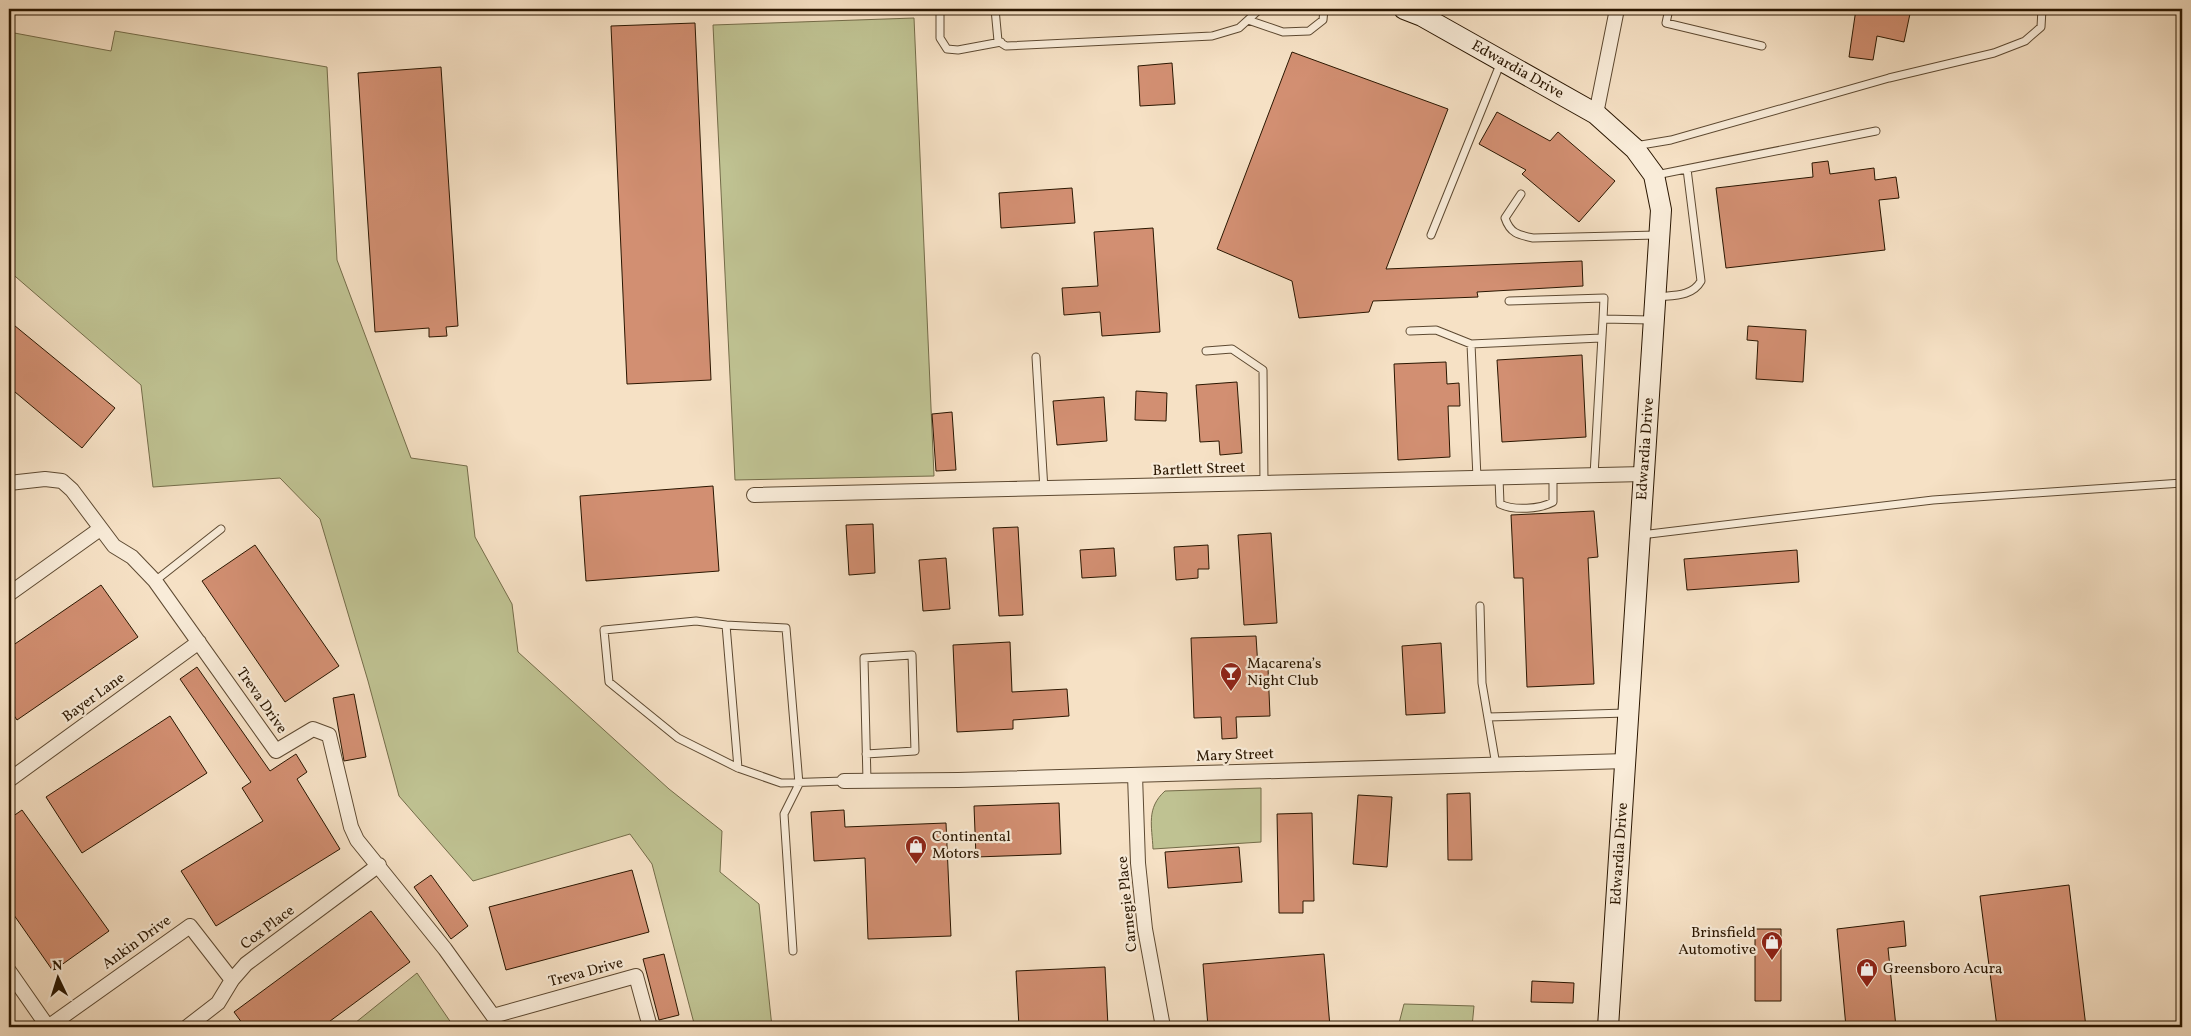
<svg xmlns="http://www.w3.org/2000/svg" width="2191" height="1036" font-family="Vollkorn,serif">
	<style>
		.green { fill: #bfc292; stroke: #746c49 }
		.building { fill: #d28f72; stroke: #2a1600 }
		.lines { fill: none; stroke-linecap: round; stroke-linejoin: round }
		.lane-casing { stroke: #5d4931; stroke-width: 9 }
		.street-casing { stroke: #5d4931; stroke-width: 16 }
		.secondary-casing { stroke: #2a1600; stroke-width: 22 }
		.lane { stroke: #f9ecd9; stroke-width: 7 }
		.street { stroke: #f9ecd9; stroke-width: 14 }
		.secondary { stroke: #f9ecd9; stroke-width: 20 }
		.labels { text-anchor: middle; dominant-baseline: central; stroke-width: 4.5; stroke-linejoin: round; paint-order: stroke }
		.street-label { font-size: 15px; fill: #2a1600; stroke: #f9ecd9 }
		.poi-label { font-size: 15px; fill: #2a1600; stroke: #f9ecd9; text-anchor: start }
	</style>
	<rect width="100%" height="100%" fill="#f6e1c5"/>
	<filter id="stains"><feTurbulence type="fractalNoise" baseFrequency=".004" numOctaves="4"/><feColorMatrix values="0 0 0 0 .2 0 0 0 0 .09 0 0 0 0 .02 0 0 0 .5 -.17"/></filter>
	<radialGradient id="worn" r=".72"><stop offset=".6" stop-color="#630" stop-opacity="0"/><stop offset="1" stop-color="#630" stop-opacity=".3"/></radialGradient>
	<path class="green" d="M914 18 934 476 735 480 713 25Z
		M115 31 327 67 337 260 411 458 467 466 475 537 512 604 518 652 669 789 722 831 720 872 759 904 772 1027H695L652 864 630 834 473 881 399 796 368 681 320 519 280 478 153 487 141 385 9 271V32L111 51Z
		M1261 788V842L1153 849C1152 826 1146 808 1165 791Z
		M417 973 454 1027H350Z
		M1404 1004 1474 1006 1472 1027H1398Z"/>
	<path class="building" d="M1856 9H1911L1904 42 1877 36 1873 60 1849 57Z
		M695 23 711 380 627 384 611 26Z
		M1292 52 1448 109 1386 269 1582 261 1583 286 1477 292 1478 297 1373 301 1369 312 1299 318 1292 281 1217 249Z
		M1172 63 1175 104 1140 106 1138 66Z
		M441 67 458 326 446 327 447 336 429 337V328L375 332 358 73Z
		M1497 112 1550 141 1558 132 1615 181 1579 222 1522 174 1526 170 1479 144Z
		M1828 161 1830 174 1874 168 1875 180 1896 177 1899 198 1879 200 1885 250 1726 268 1716 188 1813 177 1812 163Z
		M1072 188 1075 223 1001 228 999 193Z
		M1153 228 1160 332 1102 336 1100 312 1064 315 1062 288 1098 286 1094 232Z
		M9 321 115 408 82 448 9 387Z
		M1748 326 1806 330 1803 382 1756 379 1758 341 1747 340Z
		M1582 355 1586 437 1502 442 1497 360Z
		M1446 362 1447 384 1459 383 1460 406H1448L1450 457 1398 460 1394 364Z
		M1237 382 1242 453 1220 455 1219 441 1200 442 1196 385Z
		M1136 391 1167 393 1166 421 1135 420Z
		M1104 397 1107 441 1057 445 1053 401Z
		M952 412 956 470 936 471 932 414Z
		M713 486 719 571 586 581 580 496Z
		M1594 511 1598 557 1588 558 1594 684 1527 687 1523 578H1514L1511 515Z
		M873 524 875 573 849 575 846 525Z
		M1018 527 1023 615 999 616 993 528Z
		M1271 533 1277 623 1244 625 1238 535Z
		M255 545 339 666 285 702 202 581Z
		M1208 545 1209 569H1198V578L1176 580 1174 547Z
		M1114 548 1116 576 1082 578 1080 550Z
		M1797 550 1799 582 1687 590 1684 559Z
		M946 558 950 609 923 611 919 560Z
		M101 585 138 637 17 720 9 708V648Z
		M1256 636 1258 668H1268L1270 716 1236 717 1237 738 1222 739 1221 717 1194 718 1191 638Z
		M1010 642 1012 692 1067 689 1069 716 1013 720V729L957 732 953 645Z
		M1441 643 1445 713 1406 715 1402 646Z
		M197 667 270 771 296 754 307 772 297 779 340 849 216 926 181 871 263 821 242 788 251 782 180 679Z
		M354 694 366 757 344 761 333 698Z
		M170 716 207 773 82 853 46 797Z
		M1470 793 1472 860H1448L1447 794Z
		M1358 795 1392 797 1387 867 1353 864Z
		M1059 803 1061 854 976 857 974 806Z
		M22 810 109 931 53 971 9 908V819Z
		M844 810 845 827 946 823 951 936 868 939 865 858 814 861 811 812Z
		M1312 813 1314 901H1303V913H1279L1277 814Z
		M1239 847 1242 882 1168 888 1165 852Z
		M632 870 649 932 506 970 489 907Z
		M431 875 468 926 451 939 414 887Z
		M2069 885 2086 1027H1997L1980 896Z
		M371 911 410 962 322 1027H245L234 1012Z
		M1904 921 1906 946 1888 948 1896 1027H1846L1837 929Z
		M1755 929H1781V1001H1755Z
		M664 954 679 1015 659 1020 643 959Z
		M1324 954 1330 1027H1208L1203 964Z
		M1105 967 1108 1026 1019 1027 1016 971Z
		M1532 981 1574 983 1573 1003 1531 1002Z"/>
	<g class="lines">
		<g class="lane-casing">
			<path id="lane" d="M940 9V38L947 49 958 50 1001 42
				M995 9 998 41 1006 46 1212 36 1239 28 1260 9
				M1669 9 1666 23 1762 46
				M1248 20 1283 32 1309 31 1323 20 1324 9
				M1635 146 1671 140 1889 78 1994 53 2025 41 2041 27 2042 9
				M1656 175 1876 131
				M1521 194 1505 218C1510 233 1518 235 1533 238L1657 235
				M1431 235 1501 62
				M1656 297C1673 295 1692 297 1701 281L1687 169
				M1509 301 1604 298 1603 319
				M1410 331 1436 330 1471 344 1601 338
				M1471 344 1477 478
				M1206 351 1232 349 1263 370 1264 484
				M1036 357 1044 490
				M1594 475 1603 319 1651 320
				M1499 478 1500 504C1514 511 1540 509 1553 502V476
				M1641 535 1933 500 2182 483
				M155 581 221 529
				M1480 606 1482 683 1496 765
				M726 625 696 621 604 630 609 682 678 738 738 768
				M1488 717 1626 713
				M866 754 915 751 912 655 864 658 867 781
				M793 951 784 814 799 784 786 628 726 625 738 768 781 783 844 781"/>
		</g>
		<g class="street-casing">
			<path id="street" d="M1596 114 1617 9
				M9 483 45 479 62 481 72 490 114 546 132 557 155 581 276 751 313 729 329 735 351 827 357 840 445 949 501 1027
				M754 495 1644 474
				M9 594 100 529
				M1135 775 1138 863 1145 929 1163 1027
				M9 780 199 642
				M844 781 958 780 1626 761
				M9 971 48 1027
				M493 1016 636 976 650 1027
				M48 1027 190 926 232 980
				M187 1027 218 1003 232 980 246 964 379 865"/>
		</g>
		<g class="secondary-casing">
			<g id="secondary">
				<path id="s1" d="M1404 9 1422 16 1596 114 1635 149 1654 175 1661 210 1608 1027"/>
			</g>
		</g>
		<use href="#lane" class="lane"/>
		<use href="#street" class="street"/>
		<use href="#secondary" class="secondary"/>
	</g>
	<defs>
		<g id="bar-pin" transform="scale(1.125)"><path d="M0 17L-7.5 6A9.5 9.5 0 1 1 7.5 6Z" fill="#8f2418" stroke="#f9ecd9"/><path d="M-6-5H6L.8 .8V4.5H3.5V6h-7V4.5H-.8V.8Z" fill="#fff"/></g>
		<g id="shop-pin" transform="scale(1.125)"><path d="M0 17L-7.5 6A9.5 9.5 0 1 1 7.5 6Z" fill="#8f2418" stroke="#f9ecd9"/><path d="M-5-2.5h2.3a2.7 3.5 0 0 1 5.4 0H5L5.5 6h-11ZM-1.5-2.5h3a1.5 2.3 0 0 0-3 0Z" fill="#fff"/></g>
	</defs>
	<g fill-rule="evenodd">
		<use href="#bar-pin" x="1231" y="673"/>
		<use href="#shop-pin" x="916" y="846"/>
		<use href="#shop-pin" x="1772" y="942"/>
		<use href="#shop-pin" x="1867" y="969"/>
	</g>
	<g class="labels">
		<g class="street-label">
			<text stroke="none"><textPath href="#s1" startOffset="129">Edwardia Drive</textPath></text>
			<text transform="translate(1646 449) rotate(-86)">Edwardia Drive</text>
			<text transform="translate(1199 470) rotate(-2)">Bartlett Street</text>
			<text transform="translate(94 698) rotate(-36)">Bayer Lane</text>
			<text transform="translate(261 701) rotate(55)">Treva Drive</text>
			<text transform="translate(1235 756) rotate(-2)">Mary Street</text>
			<text transform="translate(1620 854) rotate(-86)">Edwardia Drive</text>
			<text transform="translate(1128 904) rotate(-96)">Carnegie Place</text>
			<text transform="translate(268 928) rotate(-37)">Cox Place</text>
			<text transform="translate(137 943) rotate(-36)">Ankin Drive</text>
			<text transform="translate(586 973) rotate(-15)">Treva Drive</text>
		</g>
		<g class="poi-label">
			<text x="1247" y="664">Macarena’s<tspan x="1247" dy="17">Night Club</tspan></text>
			<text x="932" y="837">Continental<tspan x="932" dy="17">Motors</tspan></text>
			<text x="1756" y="933" text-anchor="end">Brinsfield<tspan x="1756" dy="17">Automotive</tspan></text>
			<text x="1883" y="969">Greensboro Acura</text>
		</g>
	</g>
	<rect width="2191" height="1036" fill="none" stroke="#f6e1c5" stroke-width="30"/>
	<rect x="10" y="10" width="2171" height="1016" fill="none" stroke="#2a1600" stroke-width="2.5"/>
	<rect x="15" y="15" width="2161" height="1006" fill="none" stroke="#2a1600"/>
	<g transform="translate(58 978) rotate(356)" stroke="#f9ecd9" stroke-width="4" paint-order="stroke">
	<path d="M0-4L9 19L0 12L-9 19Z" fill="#2a1600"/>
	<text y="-8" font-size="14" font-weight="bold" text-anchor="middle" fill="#2a1600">N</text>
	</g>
	<rect width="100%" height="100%" filter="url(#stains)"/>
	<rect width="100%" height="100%" fill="url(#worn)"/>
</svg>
